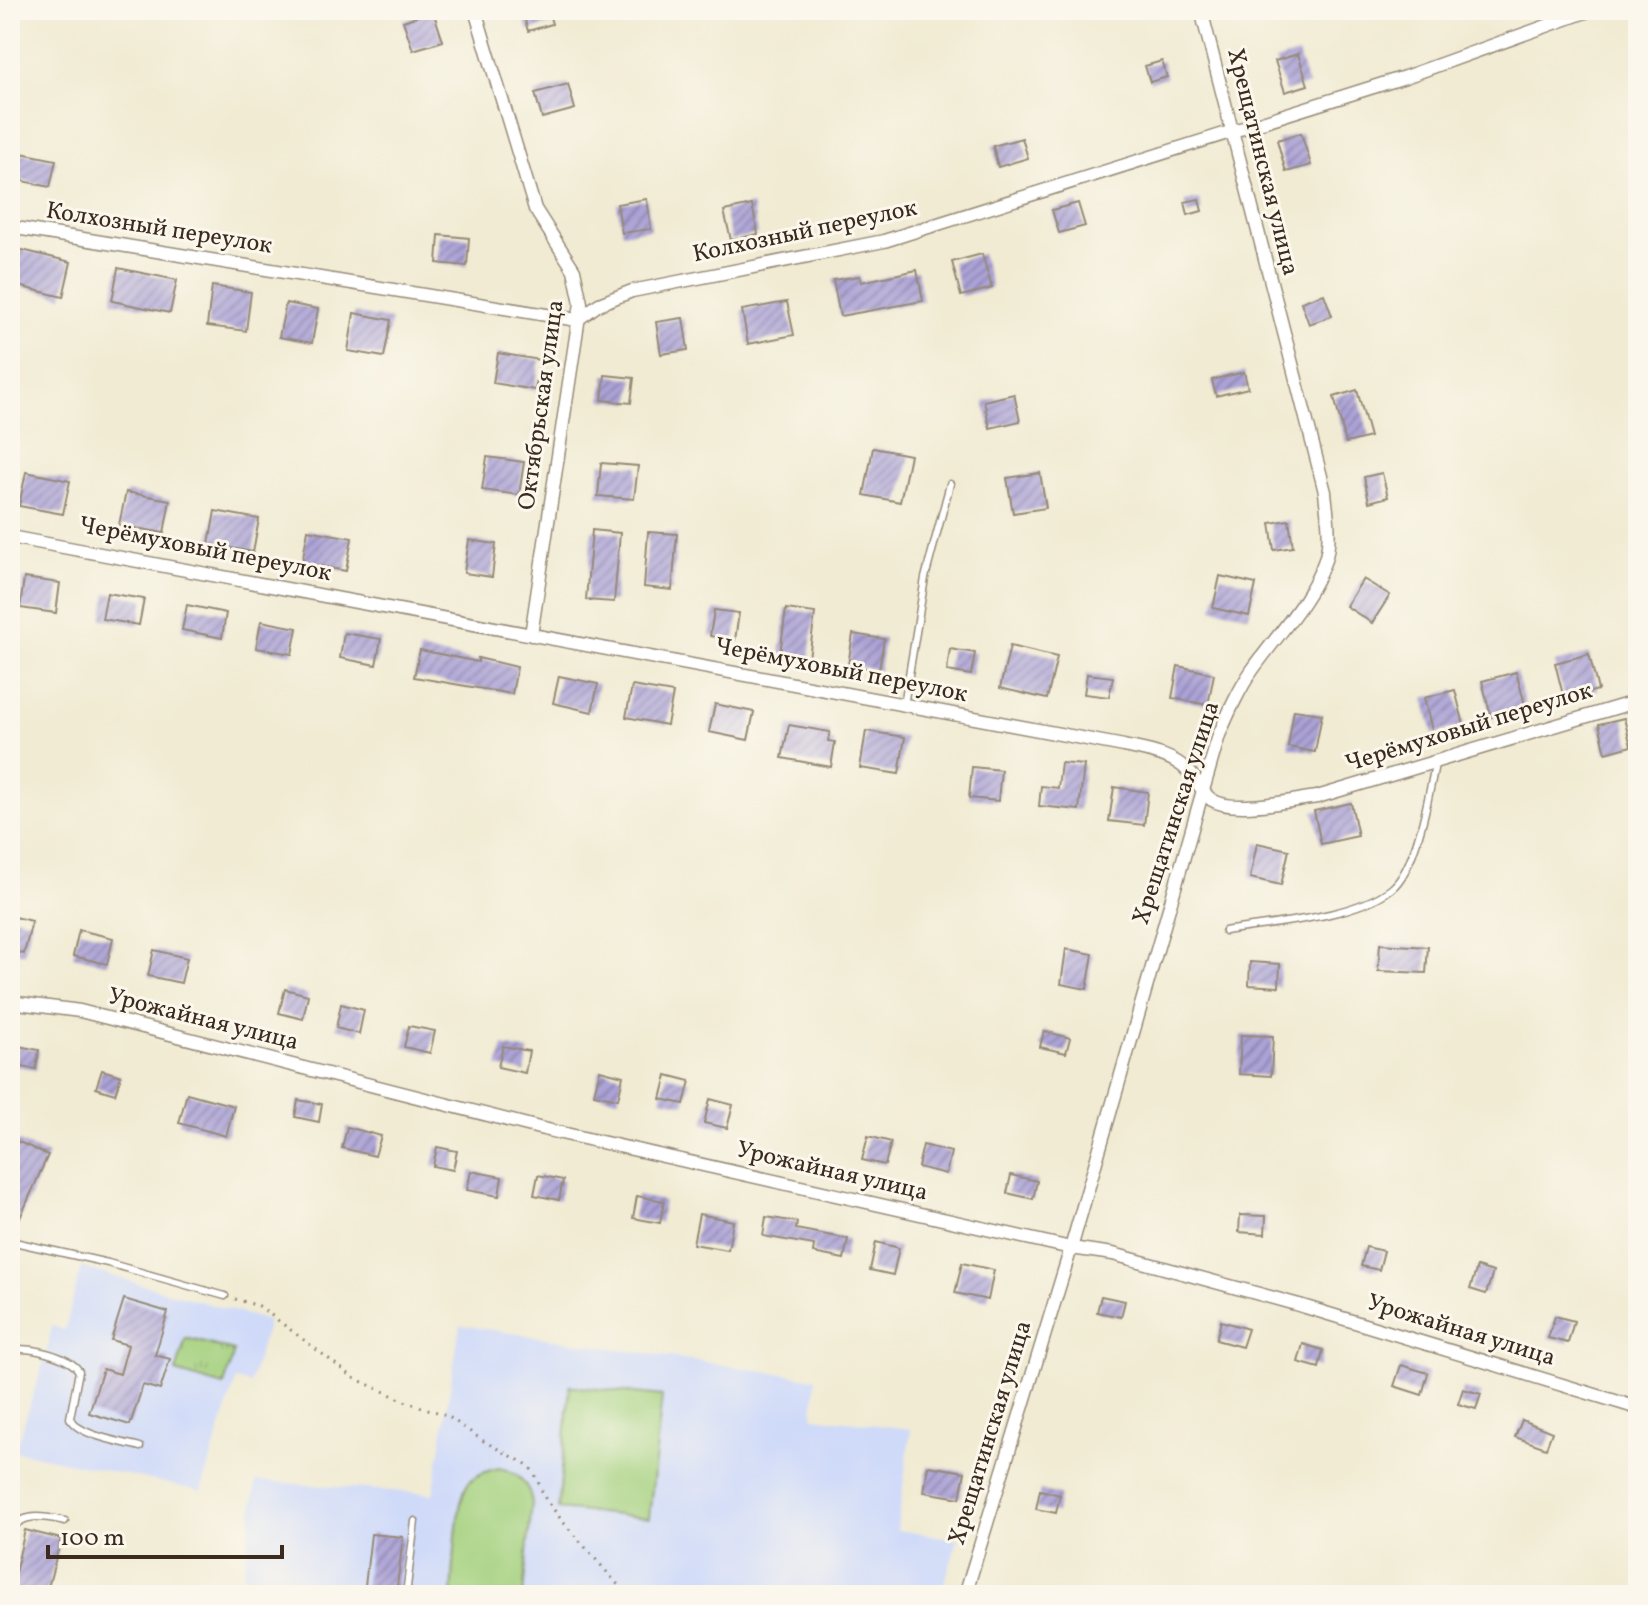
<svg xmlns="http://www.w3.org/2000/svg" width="1648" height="1605" font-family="Vollkorn,serif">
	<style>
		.built { fill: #cfdaf9 }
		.grass { fill: #a3d07d; stroke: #6f7d4e; stroke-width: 2 }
		.park { fill: url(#park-tufts); stroke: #6f7d4e; stroke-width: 2 }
		.building { fill: url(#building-hatch) }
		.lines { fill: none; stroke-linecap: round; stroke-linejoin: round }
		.lane-casing { stroke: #968a78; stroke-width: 9 }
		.street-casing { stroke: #968a78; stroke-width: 15 }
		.path { stroke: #968a78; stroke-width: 3; stroke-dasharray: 2 6; stroke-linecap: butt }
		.lane { stroke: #fff; stroke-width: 6 }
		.street { stroke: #fff; stroke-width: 12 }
		.labels { text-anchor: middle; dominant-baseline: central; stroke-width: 6; stroke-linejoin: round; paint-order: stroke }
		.street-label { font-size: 24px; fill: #3b2a1e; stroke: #fbf7ec }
	</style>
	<defs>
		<pattern id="park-tufts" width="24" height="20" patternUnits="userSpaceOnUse" patternTransform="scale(2)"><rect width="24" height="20" fill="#a3d07d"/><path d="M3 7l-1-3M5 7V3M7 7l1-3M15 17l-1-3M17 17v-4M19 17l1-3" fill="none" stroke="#86a966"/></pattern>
		<pattern id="building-hatch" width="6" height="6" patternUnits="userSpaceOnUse" patternTransform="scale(2)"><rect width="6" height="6" fill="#aba2d6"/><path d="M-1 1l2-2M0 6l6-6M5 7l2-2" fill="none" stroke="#8c84ad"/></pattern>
	</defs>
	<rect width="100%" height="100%" fill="#fbf7ec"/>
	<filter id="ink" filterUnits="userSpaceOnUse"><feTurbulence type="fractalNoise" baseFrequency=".0125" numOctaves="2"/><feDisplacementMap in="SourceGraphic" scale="16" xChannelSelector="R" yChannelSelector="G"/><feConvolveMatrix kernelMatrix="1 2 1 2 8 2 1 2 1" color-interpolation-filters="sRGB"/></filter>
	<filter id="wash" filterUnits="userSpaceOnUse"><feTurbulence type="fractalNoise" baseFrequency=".006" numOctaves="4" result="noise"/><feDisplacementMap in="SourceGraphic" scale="32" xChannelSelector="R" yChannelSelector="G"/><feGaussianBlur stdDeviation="1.8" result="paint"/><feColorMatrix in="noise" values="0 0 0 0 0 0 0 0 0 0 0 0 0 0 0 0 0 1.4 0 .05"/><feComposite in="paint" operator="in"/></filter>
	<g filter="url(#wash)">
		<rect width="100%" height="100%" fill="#f1ebd3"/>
		<path class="built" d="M81 1267 268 1321 250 1384 236 1380 201 1491 15 1451 46 1354 52 1326 65 1330Z
			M460 1325 816 1379 813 1417 911 1429 897 1530 958 1539 941 1595H241L256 1481 433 1494Z"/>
		<path class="grass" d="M570 1386 662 1396 649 1518 558 1509Z
			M499 1468C519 1472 528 1483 532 1502L523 1595H452C454 1570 455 1497 470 1481 478 1473 489 1470 499 1468Z"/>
		<path class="park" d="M186 1338 234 1351 224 1386 176 1372Z"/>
		<g id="blocks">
			<path class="building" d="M522 10H548L552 24 528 31Z
				M433 11 443 41 413 50 403 21Z
				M1298 54 1308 85 1285 92 1275 61Z
				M1162 61 1167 77 1150 82 1145 66Z
				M568 84 575 109 542 118 535 93Z
				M1301 133 1311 165 1286 172 1277 140Z
				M1022 138 1028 158 998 167 993 146Z
				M11 151 56 160 50 187 10 178Z
				M647 199 651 229 622 233 617 204Z
				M1199 199 1202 211 1188 215 1185 202Z
				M1078 203 1085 226 1059 233 1052 210Z
				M752 205 758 234 731 240 724 211Z
				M439 235 469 238 467 266 437 263Z
				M10 247 71 262 63 297 10 284Z
				M982 254 992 288 961 296 952 262Z
				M118 268 177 280 170 313 112 301Z
				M917 270 923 301 840 316 833 280 860 276 861 282Z
				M212 286 251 292 246 331 207 326Z
				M1324 294 1332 316 1309 324 1301 302Z
				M787 302 794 335 748 344 742 310Z
				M286 303 318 309 312 343 279 337Z
				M354 313 391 320 384 357 348 351Z
				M683 318 688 350 661 354 656 322Z
				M498 353 540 360 535 390 493 383Z
				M1244 372 1248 388 1216 396 1212 380Z
				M605 375 634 378 631 403 602 400Z
				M1357 390 1370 437 1346 443 1334 397Z
				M1014 394 1020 421 990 428 984 401Z
				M873 448 910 455 900 502 864 495Z
				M487 457 524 462 519 495 482 490Z
				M601 463 638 466 634 499 598 496Z
				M26 472 70 481 63 514 19 506Z
				M1040 473 1046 508 1013 513 1007 478Z
				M1382 473 1388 497 1369 502 1364 477Z
				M126 492 170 500 164 533 119 525Z
				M215 511 259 519 253 552 209 544Z
				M1289 520 1293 547 1274 550 1270 523Z
				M308 530 352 538 346 571 302 563Z
				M592 530 620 533 614 602 586 600Z
				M648 532 677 534 672 590 644 587Z
				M469 540 496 544 492 577 464 573Z
				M1220 576 1256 584 1249 616 1213 608Z
				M24 578 60 583 56 613 20 608Z
				M1363 579 1390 595 1372 623 1346 606Z
				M107 593 144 599 139 625 102 619Z
				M187 605 226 613 222 638 182 630Z
				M786 609 815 613 809 658 780 654Z
				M714 610 739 613 735 640 710 636Z
				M261 621 297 628 292 654 256 648Z
				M344 633 381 639 376 665 340 658Z
				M853 634 884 639 879 670 848 665Z
				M1010 646 1057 657 1047 699 1000 688Z
				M950 649 975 653 971 675 947 671Z
				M420 650 478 662V658L517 667 512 694 414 677Z
				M1589 654 1598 690 1564 699 1555 663Z
				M1178 666 1214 674 1208 705 1172 698Z
				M1516 672 1526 708 1491 717 1482 681Z
				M1087 674 1113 677 1109 697 1084 694Z
				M559 676 598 684 592 712 553 703Z
				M632 686 673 693 667 725 626 717Z
				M1455 690 1464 725 1433 734 1424 698Z
				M715 704 754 712 748 740 709 732Z
				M1294 710 1322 714 1315 752 1288 747Z
				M1624 718 1631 746 1606 753 1599 724Z
				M789 725 830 732 828 741 835 742 831 767 782 758Z
				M866 731 905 737 899 774 860 768Z
				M1061 763 1084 765 1079 810 1039 806 1041 786 1058 788Z
				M972 767 1001 770 998 801 969 798Z
				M1114 787 1148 792 1144 825 1109 821Z
				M1351 803 1358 836 1321 844 1314 811Z
				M1257 843 1289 850 1281 885 1250 878Z
				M10 916 32 921 24 954 10 950Z
				M79 930 113 938 107 964 73 956Z
				M1380 944 1428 947 1426 973 1378 971Z
				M1066 949 1093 954 1087 989 1061 984Z
				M154 950 187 958 181 983 148 976Z
				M1250 962 1280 964 1279 987 1249 985Z
				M285 989 308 995 303 1019 279 1013Z
				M341 1004 364 1010 359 1034 336 1028Z
				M409 1026 435 1031 430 1053 404 1047Z
				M1044 1031 1070 1038 1066 1053 1040 1047Z
				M1241 1035 1273 1036 1271 1076 1239 1074Z
				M18 1046 39 1050 36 1069 15 1066Z
				M503 1046 529 1051 525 1073 498 1067Z
				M102 1070 121 1076 115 1094 96 1088Z
				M600 1070 623 1076 618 1099 594 1094Z
				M667 1075 690 1081 684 1104 661 1099Z
				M187 1093 234 1106 226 1136 179 1123Z
				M710 1099 733 1105 727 1128 704 1123Z
				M298 1100 322 1104 319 1122 295 1117Z
				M347 1127 381 1136 375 1156 342 1148Z
				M868 1136 891 1142 885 1165 862 1160Z
				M10 1138 48 1155 20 1218 10 1214Z
				M923 1145 951 1152 946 1174 918 1167Z
				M437 1147 457 1151 453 1170 433 1166Z
				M471 1171 502 1177 499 1196 467 1190Z
				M538 1175 563 1180 559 1200 534 1195Z
				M1011 1175 1037 1181 1033 1199 1007 1193Z
				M637 1196 664 1201 660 1223 633 1218Z
				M699 1214 733 1221 728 1250 693 1244Z
				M1240 1215 1266 1216 1265 1234 1239 1232Z
				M766 1217 797 1222 796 1229 848 1239 844 1259 813 1253 814 1245 763 1236Z
				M876 1242 899 1248 893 1275 870 1270Z
				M1366 1247 1384 1251 1379 1270 1361 1266Z
				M962 1263 994 1270 988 1300 955 1293Z
				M1477 1267 1493 1272 1486 1294 1470 1289Z
				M1101 1296 1125 1301 1121 1317 1097 1312Z
				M124 1299 168 1312 155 1355 170 1359 160 1390 143 1385 130 1425 89 1413 103 1369 120 1374 128 1345 111 1340Z
				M1555 1316 1574 1321 1568 1343 1548 1338Z
				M1221 1321 1248 1329 1242 1347 1216 1340Z
				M1303 1344 1323 1350 1319 1368 1298 1362Z
				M1401 1365 1428 1373 1422 1395 1394 1386Z
				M1463 1389 1481 1394 1476 1409 1458 1404Z
				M1522 1420 1552 1432 1546 1448 1515 1437Z
				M928 1466 965 1472 960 1498 924 1492Z
				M1040 1490 1060 1495 1056 1513 1036 1509Z
				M25 1530 61 1539 46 1595H10Z
				M371 1534 403 1537 396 1595H364Z"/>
		</g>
	</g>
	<g filter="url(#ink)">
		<use href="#blocks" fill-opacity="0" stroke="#968a78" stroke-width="2"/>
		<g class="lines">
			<g class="lane-casing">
				<path id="lane" d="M904 705 925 578 950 484
					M1225 931C1272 923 1353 918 1391 889 1416 870 1429 795 1435 764
					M10 1241 108 1263 225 1296
					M10 1351C26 1345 69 1356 79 1371L70 1418C76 1435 122 1442 140 1447
					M10 1532C22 1511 45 1517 65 1521
					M406 1595 415 1521"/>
			</g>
			<g class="street-casing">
				<path id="street" d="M475 10 535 209 574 270 581 303 531 635
					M10 227 577 320 599 304 632 291 884 241 1405 77 1591 10
					M10 537 1124 746C1146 751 1172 754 1188 771 1197 779 1202 794 1212 800 1234 814 1292 800 1317 797L1638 701
					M10 1002 80 1011 539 1128 1071 1248 1113 1254 1299 1305 1638 1408
					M965 1595 1071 1248 1219 735C1229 712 1239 689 1253 669 1278 634 1311 600 1325 560 1332 538 1327 514 1325 492L1201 10"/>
			</g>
			<path class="path" d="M235 1299 259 1306 354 1378 407 1402 446 1415 485 1442 526 1464 534 1472 545 1498 563 1522 627 1595"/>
			<use href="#lane" class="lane"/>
			<use href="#street" class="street"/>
		</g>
	</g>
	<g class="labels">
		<g class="street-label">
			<text transform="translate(1262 162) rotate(76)">Хрещатинская улица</text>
			<text transform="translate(159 229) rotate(9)">Колхозный переулок</text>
			<text transform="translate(805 232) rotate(-12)">Колхозный переулок</text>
			<text transform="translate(542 405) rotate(-82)">Октябрьская улица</text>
			<text transform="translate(205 550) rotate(11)">Черёмуховый переулок</text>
			<text transform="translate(841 671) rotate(11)">Черёмуховый переулок</text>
			<text transform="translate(1469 728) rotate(-17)">Черёмуховый переулок</text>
			<text transform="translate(1177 813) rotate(-72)">Хрещатинская улица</text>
			<text transform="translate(203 1020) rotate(14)">Урожайная улица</text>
			<text transform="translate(832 1172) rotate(13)">Урожайная улица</text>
			<text transform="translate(1461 1331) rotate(17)">Урожайная улица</text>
			<text transform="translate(991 1433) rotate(-73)">Хрещатинская улица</text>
		</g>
	</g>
	<rect width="1648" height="1605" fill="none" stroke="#fbf7ec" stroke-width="40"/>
	<path d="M48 1545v12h234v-12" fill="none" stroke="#3b2a1e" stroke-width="4"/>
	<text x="60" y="1545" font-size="24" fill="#3b2a1e" stroke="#fbf7ec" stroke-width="6" paint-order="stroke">100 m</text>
</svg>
